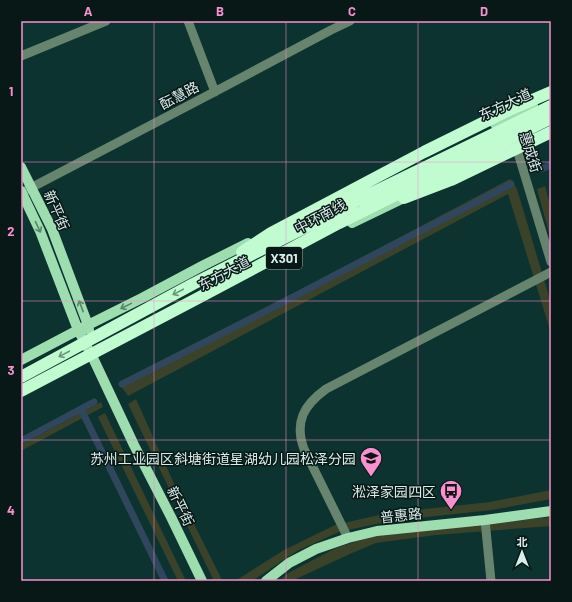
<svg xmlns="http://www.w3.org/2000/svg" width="572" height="602" font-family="Barlow,'Noto Sans SC',sans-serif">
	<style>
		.green { fill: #3b422a }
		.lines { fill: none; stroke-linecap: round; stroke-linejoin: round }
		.canal { stroke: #2f465c; stroke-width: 7 }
		.minor { stroke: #66846e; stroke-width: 9 }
		.major { stroke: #9eddaf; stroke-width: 10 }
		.highway-bridge { stroke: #c0fcd0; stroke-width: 12 }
		.oneway { stroke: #5a846a }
		.oneway2 { stroke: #6d957c }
		.grid { fill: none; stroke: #f690cf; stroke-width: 1; stroke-opacity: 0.55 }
		.labels { text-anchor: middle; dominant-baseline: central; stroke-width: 3; stroke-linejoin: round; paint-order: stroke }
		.shield { fill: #081816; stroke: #9aadaa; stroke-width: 1 }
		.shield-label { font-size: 13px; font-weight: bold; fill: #d9edea }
		.street-label { font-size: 14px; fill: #d9edea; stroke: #081816 }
		.poi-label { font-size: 14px; fill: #d9edea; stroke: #081816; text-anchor: end }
		.neatline { fill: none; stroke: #f690cf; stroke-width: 1.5 }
		.grid-label { font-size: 13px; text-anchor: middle; font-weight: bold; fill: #f690cf }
	</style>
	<rect width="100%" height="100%" fill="#0c332f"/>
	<path class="green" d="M510 179 517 189 551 303V333L508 194 128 396 121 386 147 368 321 279Z
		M545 186 551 208V240L537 189Z
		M136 399 176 488 222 580 226 581H214L128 404Z
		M101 402 103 407 21 451V445Z
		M105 413 186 581H178L98 417Z
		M551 490V499L492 510 390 521 339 532 297 551 252 581H235L284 550 335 525 388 513 490 502Z
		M551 517V526L436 535 376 543 352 553 298 578 294 581H278L290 572 336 548 370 537 417 530Z"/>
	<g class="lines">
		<path class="canal" d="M541 169 551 165
			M122 384 272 308 333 276 511 184
			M81 409 165 581
			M21 441 94 402"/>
		<path class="minor" d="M188 21 215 92
			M21 56 106 21
			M515 143 551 262
			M21 193 220 89 331 30 350 21
			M485 520 491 581
			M348 538 304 449C294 422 304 405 326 389L551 272"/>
		<path class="major" d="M495 124 533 106
			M21 167 52 229 88 325 89 330
			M21 191 40 231 78 330 93 358 134 445 171 517 202 581
			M352 223 410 195
			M21 360 78 330 142 298 204 265 248 243
			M266 581 289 563 316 549 348 538 377 531 485 520 551 511"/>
		<path class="highway-bridge" d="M404 198 451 180 551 132
			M242 252 271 233 424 152 509 110 551 92
			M21 377 193 284 308 226 358 200 551 106
			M21 391 200 297 339 223 551 118"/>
	</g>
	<defs><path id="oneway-shaft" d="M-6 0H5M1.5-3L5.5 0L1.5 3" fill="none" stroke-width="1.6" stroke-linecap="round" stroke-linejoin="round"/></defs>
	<g class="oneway">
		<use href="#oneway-shaft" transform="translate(38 227) rotate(65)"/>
		<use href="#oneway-shaft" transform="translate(81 306) rotate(-111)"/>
		<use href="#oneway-shaft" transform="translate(126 306) rotate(154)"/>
	</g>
	<g class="oneway2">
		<use href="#oneway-shaft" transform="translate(178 292) rotate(152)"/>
		<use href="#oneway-shaft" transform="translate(64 354) rotate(152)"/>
	</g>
	<path class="grid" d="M154 21V581M286 21V581M418 21V581M21 162H551M21 301H551M21 440H551"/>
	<defs>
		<g id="school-pin" transform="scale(1.15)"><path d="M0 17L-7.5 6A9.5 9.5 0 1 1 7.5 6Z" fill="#f690cf" stroke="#081816"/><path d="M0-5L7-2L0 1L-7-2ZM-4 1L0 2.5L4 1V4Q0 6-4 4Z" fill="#111"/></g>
		<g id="bus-pin" transform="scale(1.15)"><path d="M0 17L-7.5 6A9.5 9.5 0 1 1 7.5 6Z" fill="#f690cf" stroke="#081816"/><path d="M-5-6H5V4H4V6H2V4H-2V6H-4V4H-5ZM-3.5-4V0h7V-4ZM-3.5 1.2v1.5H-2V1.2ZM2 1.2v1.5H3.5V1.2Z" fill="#111"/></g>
	</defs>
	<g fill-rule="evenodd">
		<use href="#school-pin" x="371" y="458"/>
		<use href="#bus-pin" x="451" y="491"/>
	</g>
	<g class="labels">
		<rect class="shield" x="266" y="247" width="36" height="22" rx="3"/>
		<g class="shield-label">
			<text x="284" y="258">X301</text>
		</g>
		<g class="street-label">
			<text transform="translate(179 95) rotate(-28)">酝慧路</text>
			<text transform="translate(505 104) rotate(-25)">东方大道</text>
			<text transform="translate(531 152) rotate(73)">惠成街</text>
			<text transform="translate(57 210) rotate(66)">新平街</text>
			<text transform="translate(320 216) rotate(-28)">中环南线</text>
			<text transform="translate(224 273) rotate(-28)">东方大道</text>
			<text transform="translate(181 506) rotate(64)">新平街</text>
			<text transform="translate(401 515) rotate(-6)">普惠路</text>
		</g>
		<g class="poi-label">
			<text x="356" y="458">苏州工业园区斜塘街道星湖幼儿园松泽分园</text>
			<text x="436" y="491">淞泽家园四区</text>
		</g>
	</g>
	<rect width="572" height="602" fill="none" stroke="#081816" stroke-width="44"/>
	<g transform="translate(522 552)" stroke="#081816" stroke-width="3" paint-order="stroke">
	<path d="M0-3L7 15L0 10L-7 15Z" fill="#d9edea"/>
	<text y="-6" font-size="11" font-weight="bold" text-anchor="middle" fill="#d9edea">北</text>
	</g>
	<rect x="22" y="22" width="528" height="558" class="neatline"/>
	<g class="grid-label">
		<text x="88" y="16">A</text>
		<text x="220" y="16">B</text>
		<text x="352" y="16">C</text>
		<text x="484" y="16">D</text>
		<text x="11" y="96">1</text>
		<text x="11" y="236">2</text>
		<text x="11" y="375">3</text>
		<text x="11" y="515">4</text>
	</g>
</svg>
